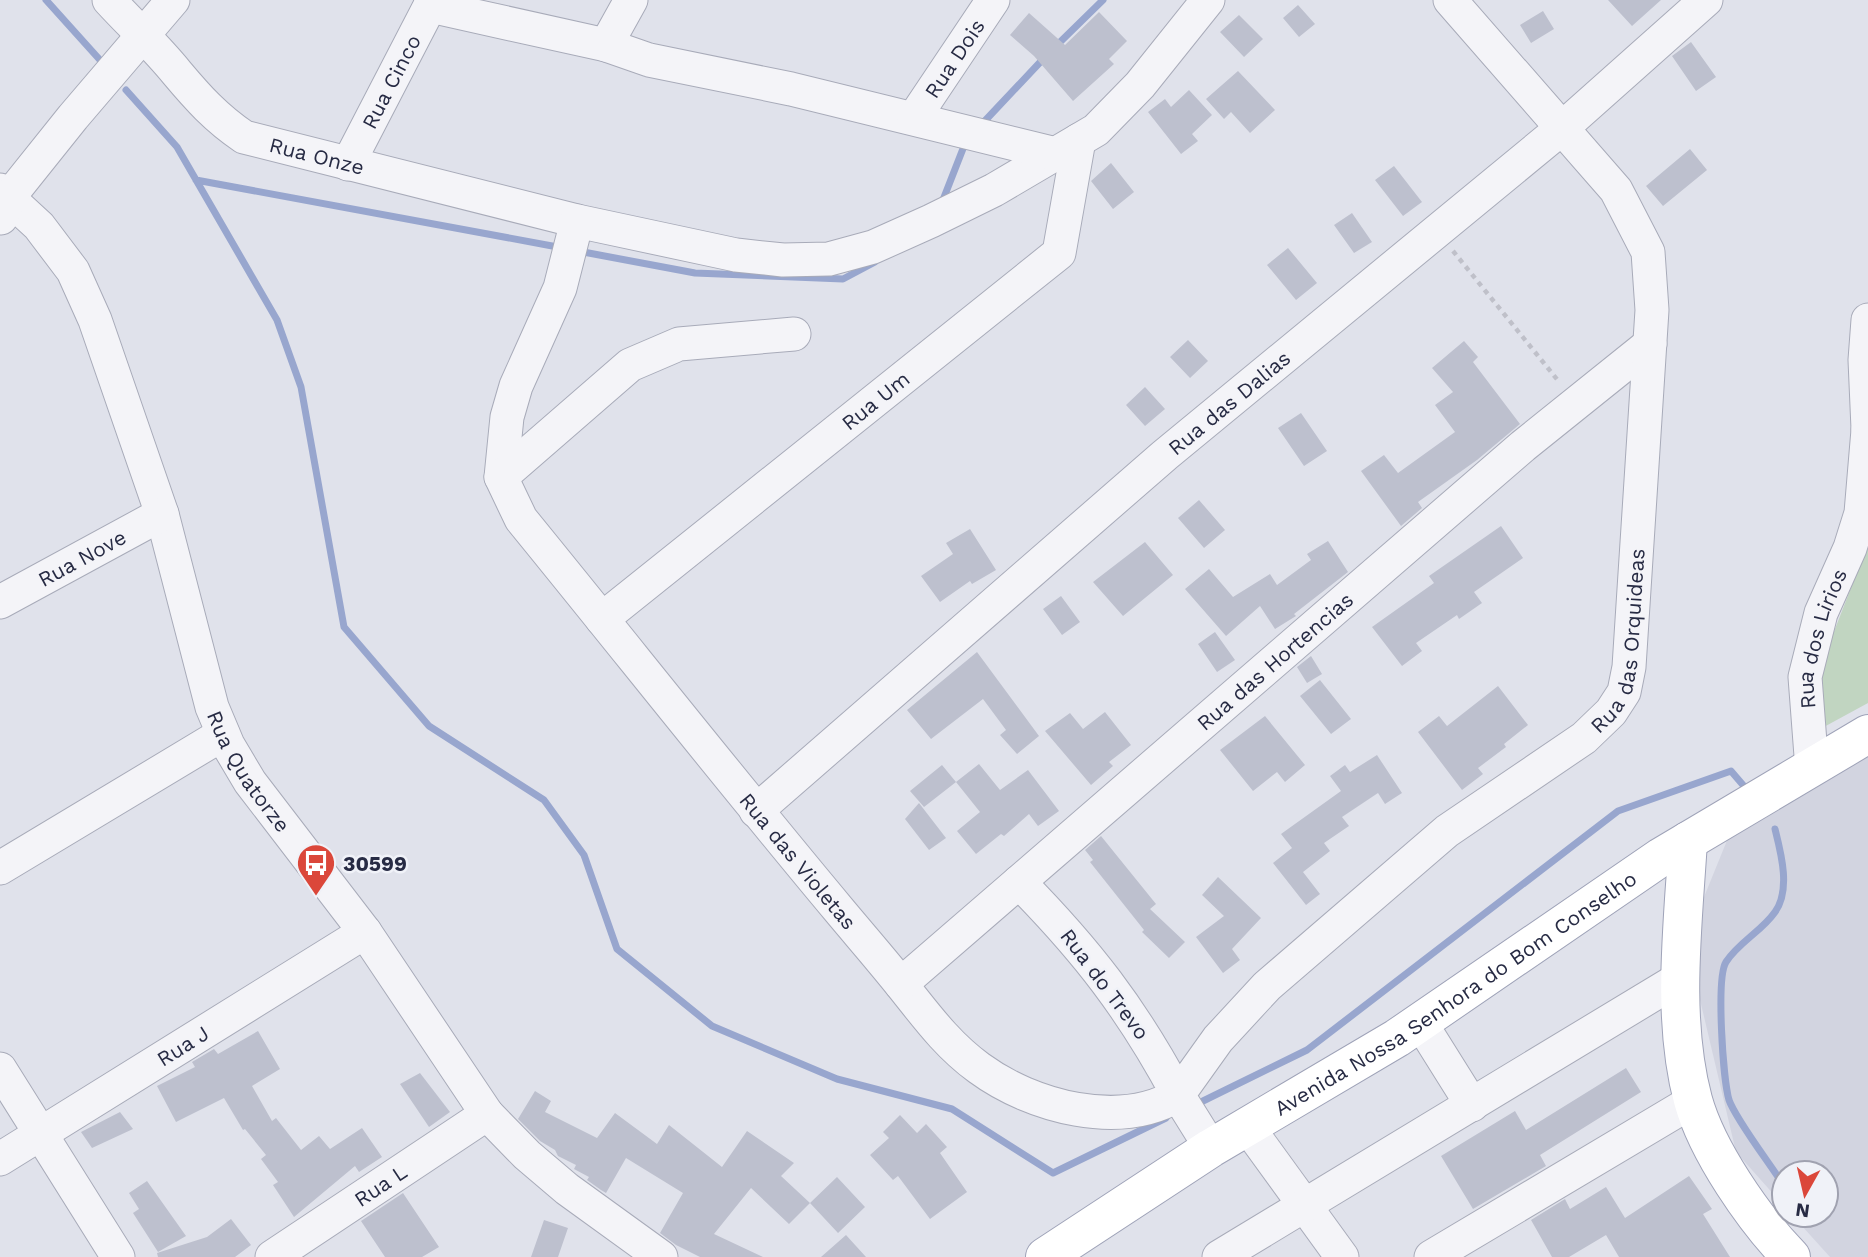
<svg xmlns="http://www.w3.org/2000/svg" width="1868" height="1257" font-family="'Work Sans',sans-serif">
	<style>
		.built { fill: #d2d4e0 }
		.green { fill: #c1d5c1 }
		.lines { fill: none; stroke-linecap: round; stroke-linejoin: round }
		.stream { stroke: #98a6ce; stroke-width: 7 }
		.building { fill: #bdc0ce }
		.minor-casing { stroke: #a8abb9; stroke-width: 35 }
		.major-casing { stroke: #9fa3b8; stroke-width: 40 }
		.path { stroke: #bfc0c9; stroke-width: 4.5; stroke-dasharray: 5 5; stroke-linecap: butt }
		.minor { stroke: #f4f4f8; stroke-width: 33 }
		.major { stroke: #fff; stroke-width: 38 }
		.labels { text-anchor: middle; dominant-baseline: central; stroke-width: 5; stroke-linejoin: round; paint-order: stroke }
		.street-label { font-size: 21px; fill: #272b44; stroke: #f0f2f8 }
		.poi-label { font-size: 21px; font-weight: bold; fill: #272b44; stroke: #f0f2f8; text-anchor: start }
	</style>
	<rect width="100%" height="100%" fill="#e0e2eb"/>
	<path class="built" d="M1868 752V1257H1830L1792 1215H1826V1173H1784V1206L1736 1152 1697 987 1704 897 1728 838Z"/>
	<path class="green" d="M1868 521V703L1822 728 1819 670 1865 552Z"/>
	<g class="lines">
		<path class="stream" d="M46 0 100 60
			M1056 46 1103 0
			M126 90 177 147 277 320 301 387 344 627 429 726 544 800 584 855 617 949 712 1026 837 1079 952 1109 1053 1173 1166 1118
			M981 125 1045 57
			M196 180 563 248
			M941 205 966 141
			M578 251 695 273 843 279 875 262
			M1775 829C1781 853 1791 890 1775 912 1762 931 1739 942 1726 962 1716 978 1723 1079 1729 1100 1736 1120 1771 1165 1784 1186
			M1203 1101 1307 1050 1618 811 1731 771 1743 785"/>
	</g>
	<path class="building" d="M1608 0H1661L1632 26Z
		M1298 5 1315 24 1299 37 1283 18Z
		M1543 11 1554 29 1531 43 1520 25Z
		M1099 12 1127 41 1109 59 1114 64 1073 101 1034 56 1010 35 1029 13 1065 45Z
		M1239 15 1263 39 1244 57 1220 32Z
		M1691 42 1716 77 1696 91 1672 56Z
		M1238 71 1275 110 1250 133 1231 112 1224 119 1206 99Z
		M1189 90 1212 115 1192 134 1198 141 1181 154 1148 112 1165 99 1171 107Z
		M1690 149 1707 170 1663 206 1646 186Z
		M1111 163 1134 192 1113 209 1091 181Z
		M1394 166 1422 202 1403 216 1375 180Z
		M1352 213 1372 242 1354 253 1334 225Z
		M1288 248 1317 283 1296 300 1267 265Z
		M1188 340 1208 361 1190 378 1170 357Z
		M1464 341 1478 357 1473 362 1520 424 1477 460 1418 502 1422 508 1401 526 1361 471 1384 455 1398 473 1455 432 1435 405 1453 392 1432 368Z
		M1145 387 1165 409 1145 426 1126 405Z
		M1301 413 1327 451 1304 466 1278 428Z
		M1199 500 1225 530 1204 548 1178 518Z
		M1501 526 1523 558 1474 592 1482 603 1459 619 1457 615 1416 643 1422 651 1402 666 1372 627 1434 583 1429 576Z
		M970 529 996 570 972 584 970 581 940 602 921 576 953 554 946 543Z
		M1328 541 1348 572 1294 614 1296 616 1275 629 1260 606 1226 636 1185 589 1209 569 1233 597 1270 574 1277 585 1311 560 1307 554Z
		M1145 542 1173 575 1123 616 1093 582Z
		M1061 596 1080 622 1062 635 1043 609Z
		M1215 632 1235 660 1217 672 1198 644Z
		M977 652 1039 736 1017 754 1000 735 1006 730 983 699 931 739 907 710Z
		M1311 656 1322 674 1307 683 1297 667Z
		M1320 680 1351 719 1331 734 1300 696Z
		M1498 686 1528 725 1504 744 1506 747 1478 768 1483 774 1462 790 1418 732 1439 716 1447 726Z
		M1105 712 1131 745 1109 762 1113 766 1091 785 1045 731 1070 713 1083 729Z
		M1265 716 1305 765 1285 782 1277 772 1253 791 1220 750Z
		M1377 755 1402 793 1385 804 1378 793 1342 817 1349 826 1324 843 1330 851 1303 872 1320 894 1306 905 1273 863 1292 848 1281 834 1341 791 1330 776 1345 765 1350 772Z
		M979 764 1000 790 1028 770 1059 811 1038 826 1029 814 1004 836 1001 834 976 854 957 831 980 812 956 782Z
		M942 765 956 782 924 807 910 791Z
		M919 803 946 838 929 850 905 819Z
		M1101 836 1156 904 1150 909 1185 942 1169 958 1142 932 1144 930 1090 862 1093 860 1085 850Z
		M1218 877 1261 918 1232 949 1240 960 1223 973 1196 937 1224 916 1202 895Z
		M258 1031 280 1069 252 1086 272 1121 276 1118 301 1150 319 1136 330 1149 362 1128 382 1157 359 1172 355 1166 294 1217 273 1185 278 1182 261 1159 266 1155 245 1129 243 1130 224 1098 176 1122 157 1086 195 1067 192 1062 214 1049 218 1054Z
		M1626 1068 1641 1092 1540 1155 1546 1166 1473 1209 1441 1156 1515 1111 1526 1130Z
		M420 1073 450 1112 429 1127 400 1084Z
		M535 1091 551 1101 545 1112 597 1138 615 1113 657 1144 669 1125 722 1167 747 1131 794 1163 781 1176 810 1203 789 1224 751 1188 714 1234 763 1257H700L676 1245 660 1233 683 1193 626 1158 606 1193 601 1190 587 1180 589 1177 574 1169 576 1165 558 1156 555 1150 540 1141 518 1119Z
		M120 1112 133 1129 92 1148 81 1132Z
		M900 1115 917 1133 926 1124 947 1147 940 1153 967 1192 930 1219 898 1176 893 1180 870 1155 889 1138 883 1132Z
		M1689 1176 1712 1209 1703 1214 1730 1257H1619L1606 1235 1569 1257H1552L1531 1220 1565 1199 1570 1209 1606 1187 1625 1218Z
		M837 1177 865 1207 838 1233 810 1203Z
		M147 1181 186 1236 158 1252 133 1213 139 1209 129 1193Z
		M403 1193 439 1247 422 1257H385L361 1221Z
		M231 1219 251 1245 235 1257H158L157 1253 207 1237Z
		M544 1220 568 1228 558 1257H531Z
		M846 1235 866 1257H821Z"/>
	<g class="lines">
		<g class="minor-casing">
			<g id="minor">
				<path id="s1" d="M109 0C131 24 156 47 177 73 198 98 216 118 244 137L577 221 736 255 783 260 829 259 873 247 931 221 994 190 1096 130 1140 85 1208 0"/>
				<path d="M430 6 606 45 649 60 791 89 1056 154"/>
				<path d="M606 45 631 0"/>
				<path id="s2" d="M914 118 993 0"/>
				<path id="s3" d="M348 164 433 0"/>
				<path id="s4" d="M0 190 39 226 73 271 95 320 162 514 212 707 228 745 250 782 365 932 487 1114 527 1155 567 1189 661 1257"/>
				<path d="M1 218 9 197 73 117 173 0"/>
				<path id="s5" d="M577 221 560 288 516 386 507 417 501 477 521 519C627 649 731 781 839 910 859 934 880 958 900 983 925 1014 946 1044 979 1068 1032 1107 1120 1130 1178 1095 1132 1009 1087 951 1019 882"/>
				<path d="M1868 320 1865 360 1868 429"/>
				<path d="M501 477 630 365 679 344 794 334"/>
				<path id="s6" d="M0 602 162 514"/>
				<path id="s7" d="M602 619 1059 253 1079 140"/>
				<path id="s8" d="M1812 769 1805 677 1821 613 1850 548 1861 513 1868 430"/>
				<path id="s9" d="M756 811 1165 455 1561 129 1706 0"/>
				<path d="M0 868 223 734"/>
				<path id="s10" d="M901 984 1523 446 1650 344"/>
				<path d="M1420 1022 1472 1105"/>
				<path d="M0 1069 118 1257"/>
				<path d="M1247 1126 1342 1257"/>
				<path id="s11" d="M1211 1148 1178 1095 1218 1039 1267 986 1447 831 1584 738 1611 712 1624 692 1629 667 1652 310 1648 252 1616 190 1450 0"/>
				<path id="s12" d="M0 1159 365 932"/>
				<path id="s13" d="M272 1257 487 1114"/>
				<path d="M1219 1257 1682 977"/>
				<path d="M1431 1257 1693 1101"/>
			</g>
		</g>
		<g class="major-casing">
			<g id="major">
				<path d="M1688 841C1683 924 1671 1018 1693 1100 1707 1151 1754 1219 1791 1257"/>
				<path id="s14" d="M1045 1257 1211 1148 1397 1038 1661 857 1868 734"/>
			</g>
		</g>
		<path class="path" d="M1453 251 1560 383"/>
		<use href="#minor" class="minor"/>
		<use href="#major" class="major"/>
	</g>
	<defs>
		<g id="bus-pin" transform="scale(2.0125)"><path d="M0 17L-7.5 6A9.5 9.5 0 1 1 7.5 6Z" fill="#db473a" stroke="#f0f2f8"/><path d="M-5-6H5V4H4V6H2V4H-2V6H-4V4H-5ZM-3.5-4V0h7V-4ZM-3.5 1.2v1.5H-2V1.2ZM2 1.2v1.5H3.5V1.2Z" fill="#fff"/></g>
	</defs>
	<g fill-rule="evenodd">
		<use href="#bus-pin" x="316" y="863"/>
	</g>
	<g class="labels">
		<g class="street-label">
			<text stroke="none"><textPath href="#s2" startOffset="72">Rua Dois</textPath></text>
			<text stroke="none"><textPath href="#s3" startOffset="93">Rua Cinco</textPath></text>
			<text stroke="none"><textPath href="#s1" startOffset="268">Rua Onze</textPath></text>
			<text stroke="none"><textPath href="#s7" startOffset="350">Rua Um</textPath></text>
			<text stroke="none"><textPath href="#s9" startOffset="625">Rua das Dalias</textPath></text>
			<text stroke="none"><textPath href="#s6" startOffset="93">Rua Nove</textPath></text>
			<text stroke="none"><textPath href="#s11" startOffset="716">Rua das Orquideas</textPath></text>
			<text stroke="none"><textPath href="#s8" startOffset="133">Rua dos Lirios</textPath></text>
			<text stroke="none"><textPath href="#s10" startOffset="494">Rua das Hortencias</textPath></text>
			<text stroke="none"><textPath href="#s4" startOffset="642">Rua Quatorze</textPath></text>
			<text stroke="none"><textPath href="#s5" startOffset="756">Rua das Violetas</textPath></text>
			<text transform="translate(1105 984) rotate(53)">Rua do Trevo</text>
			<text stroke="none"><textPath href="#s14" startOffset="488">Avenida Nossa Senhora do Bom Conselho</textPath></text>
			<text stroke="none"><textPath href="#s12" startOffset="215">Rua J</textPath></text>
			<text stroke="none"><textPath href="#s13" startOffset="130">Rua L</textPath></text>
		</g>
		<g class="poi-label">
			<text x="343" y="863">30599</text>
		</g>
	</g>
	<g transform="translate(1805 1194) rotate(188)"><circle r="33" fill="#f0f2f8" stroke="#a0a2b0" stroke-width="2"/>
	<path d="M0-5L12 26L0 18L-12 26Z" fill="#db473a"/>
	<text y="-10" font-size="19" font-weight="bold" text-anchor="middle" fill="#272b44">N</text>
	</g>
</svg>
